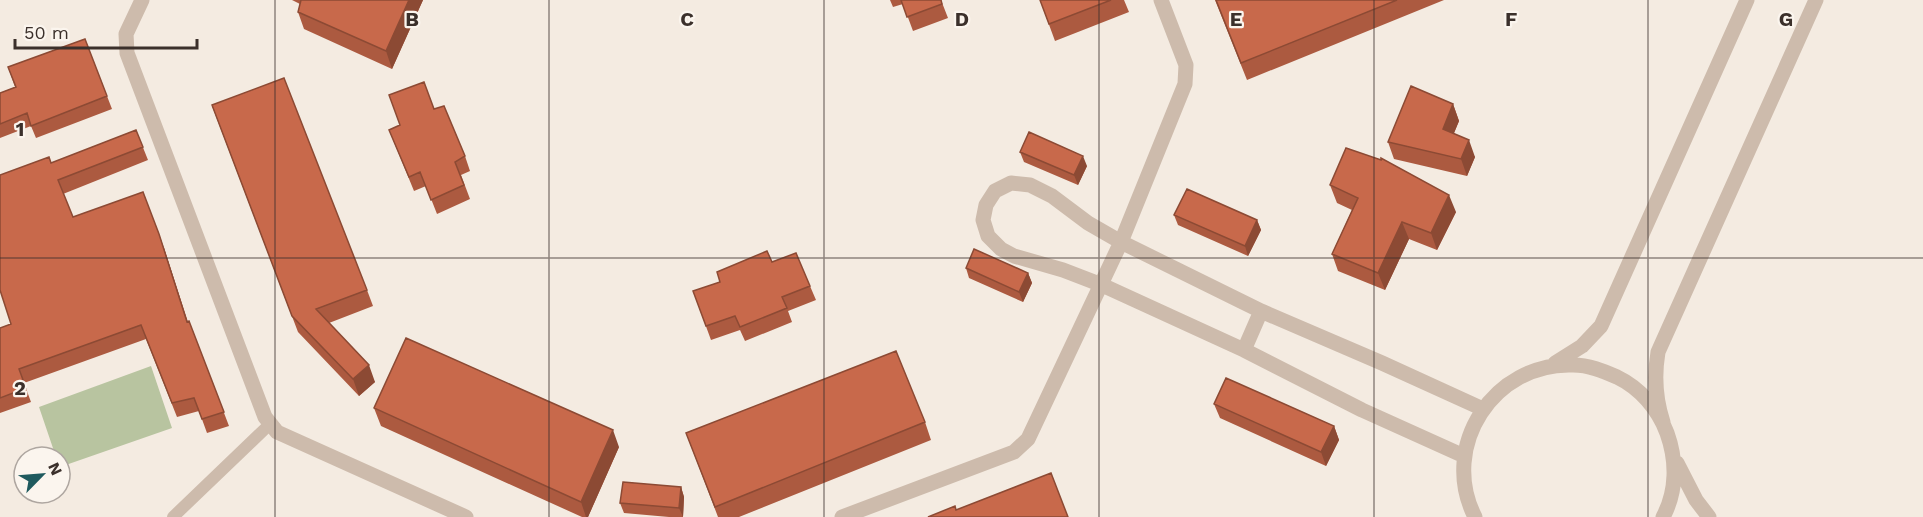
<svg xmlns="http://www.w3.org/2000/svg" width="1923" height="517" font-family="'Work Sans',sans-serif">
	<style>
		.green { fill: #b8c4a0 }
		.lines { fill: none; stroke-linecap: round; stroke-linejoin: round }
		.service { stroke: #cdbbac; stroke-width: 12 }
		.minor { stroke: #cdbbac; stroke-width: 15 }
		.wall { fill: #ac5a40 }
		.shaded-wall { fill: #8c4a34 }
		.building { fill: #c8694b; stroke: #8c4a34; stroke-width: 1.5 }
		.grid { fill: none; stroke: #3b302b; stroke-width: 1.5; stroke-opacity: 0.55 }
		.grid-label { font-size: 20px; text-anchor: middle; font-weight: bold; fill: #3b302b; stroke: #fbf5ee; stroke-width: 4.5; stroke-linejoin: round; paint-order: stroke }
	</style>
	<rect width="100%" height="100%" fill="#f4ebe1"/>
	<path class="green" d="M151 366 172 428 60 467V457H56L39 407Z"/>
	<g class="lines">
		<path class="service" d="M173 517 270 424"/>
		<path class="minor" d="M142 0 126 34 127 53 265 417 277 432 466 517
			M1244 350 1261 311
			M1555 363 1582 346 1601 326 1747 0
			M1663 422C1655 398 1654 376 1658 352L1816 0
			M1464 456 1362 410 1244 350 1102 285 1063 270 1014 256 1001 249 988 236 983 220 986 205 995 191 1011 183 1030 185 1052 196 1088 223 1121 242 1261 311 1382 363 1483 409
			M1677 463 1696 500 1709 517
			M842 517 1014 452 1028 439 1121 242 1185 84 1186 65 1161 0
			M1475 517C1439 446 1494 362 1573 365 1589 365 1603 371 1617 377 1640 388 1658 409 1667 433 1677 461 1677 491 1663 517"/>
	</g>
	<path class="wall" d="M292 0H423L392 69 304 29 298 12 300 4Z
		M890 0H941L948 18 913 31 903 4 893 7Z
		M1040 0H1124L1129 12 1055 41Z
		M1215 0H1444L1247 80Z
		M85 39 112 109 36 138 31 126 0 138V93L15 87 8 67Z
		M1453 104 1459 121 1454 133 1475 157 1467 176 1394 159 1388 142Z
		M212 106 367 290 373 306 329 323 375 382 359 396 298 332Z
		M434 109 465 156 470 171 461 175 470 199 437 214 426 186 414 191 389 130Z
		M136 130 148 160 63 194 73 217 164 248 188 322 189 321 229 426 207 433 199 411 177 417 146 339 24 383 31 402 0 413V328L11 324 51 163Z
		M1020 152 1087 166 1078 185 1024 162Z
		M1330 185 1456 212 1437 250 1409 239 1385 290 1338 271 1332 254 1352 210 1337 203Z
		M1174 215 1257 220 1261 230 1248 256 1178 225Z
		M772 262 810 286 816 300 788 311 792 322 745 341 740 330 711 340 693 291 720 282Z
		M966 268 1028 273 1032 283 1023 302 969 278Z
		M1214 404 1334 426 1339 440 1326 466 1220 418Z
		M374 408 619 447 588 517H582L381 426Z
		M925 422 931 440 739 517H718L686 433Z
		M681 487 684 497 683 517H669L624 513 620 503Z"/>
	<path class="shaded-wall" d="M409 0H423L392 69 386 51Z
		M1453 104 1459 121 1449 145 1443 129Z
		M1469 140 1475 157 1467 176 1461 159Z
		M1083 156 1087 166 1078 185 1074 175Z
		M1449 195 1456 212 1437 250 1431 233Z
		M1257 220 1261 230 1248 256 1245 246Z
		M1402 222 1409 239 1385 290 1378 273Z
		M159 234 164 248 192 336 187 322Z
		M1028 273 1032 283 1023 302 1019 292Z
		M369 365 375 382 359 396 353 379Z
		M1334 426 1339 440 1326 466 1321 452Z
		M613 430 619 447 588 517H586L581 502Z
		M681 487 684 497 683 517 679 508Z"/>
	<path class="building" d="M301 0H409L386 51 298 12Z
		M901 0H941L942 4 907 17Z
		M1040 0H1111L1049 24Z
		M1216 0H1397L1241 63Z
		M85 39 107 96 31 126 27 113 0 124V93L16 87 8 67Z
		M284 78 367 290 316 309 369 365 353 379 292 316 212 105Z
		M424 82 434 109 444 106 465 156 455 162 464 185 431 200 420 172 409 177 389 130 400 125 389 95Z
		M1411 86 1453 104 1443 129 1469 140 1461 159 1388 142Z
		M136 130 143 147 58 180 73 217 143 192 159 234 187 322 189 321 224 412 202 419 194 398 172 403 141 325 19 369 26 388 0 398V328L11 324 0 290V175L49 157 51 163Z
		M1029 132 1083 156 1074 175 1020 152Z
		M1346 148 1381 160V158L1449 195 1431 233 1402 222 1378 273 1332 254 1358 198 1330 185Z
		M1187 189 1257 220 1245 246 1174 215Z
		M974 249 1028 273 1019 292 966 268Z
		M767 251 772 262 796 253 810 286 782 297 787 308 740 327 735 316 706 326 693 291 720 282 717 272Z
		M406 338 613 430 581 502 374 408Z
		M896 351 925 422 715 507 686 433Z
		M1226 378 1334 426 1321 452 1214 404Z
		M1051 473 1068 517H928L955 506 956 510Z
		M623 482 681 487 679 508 620 503Z"/>
	<path class="grid" d="M275 0V517M549 0V517M824 0V517M1099 0V517M1374 0V517M1648 0V517M0 258H1923"/>
	<g class="grid-label">
		<text x="412" y="26">B</text>
		<text x="687" y="26">C</text>
		<text x="962" y="26">D</text>
		<text x="1236" y="26">E</text>
		<text x="1511" y="26">F</text>
		<text x="1786" y="26">G</text>
		<text x="20" y="136">1</text>
		<text x="20" y="395">2</text>
	</g>
	<g transform="translate(42 475) rotate(65)"><circle r="28" fill="#fbf5ee" stroke="#aea6a0" stroke-width="1.5"/>
	<path d="M0-4.5L10 22L0 15L-10 22Z" fill="#1f5a5e"/>
	<text y="-9" font-size="16" font-weight="bold" text-anchor="middle" fill="#3b302b">N</text>
	</g>
	<path d="M15 39v9h182v-9" fill="none" stroke="#3b302b" stroke-width="3"/>
	<text x="24" y="39" font-size="18" fill="#3b302b" stroke="#fbf5ee" stroke-width="4.5" paint-order="stroke">50 m</text>
</svg>
